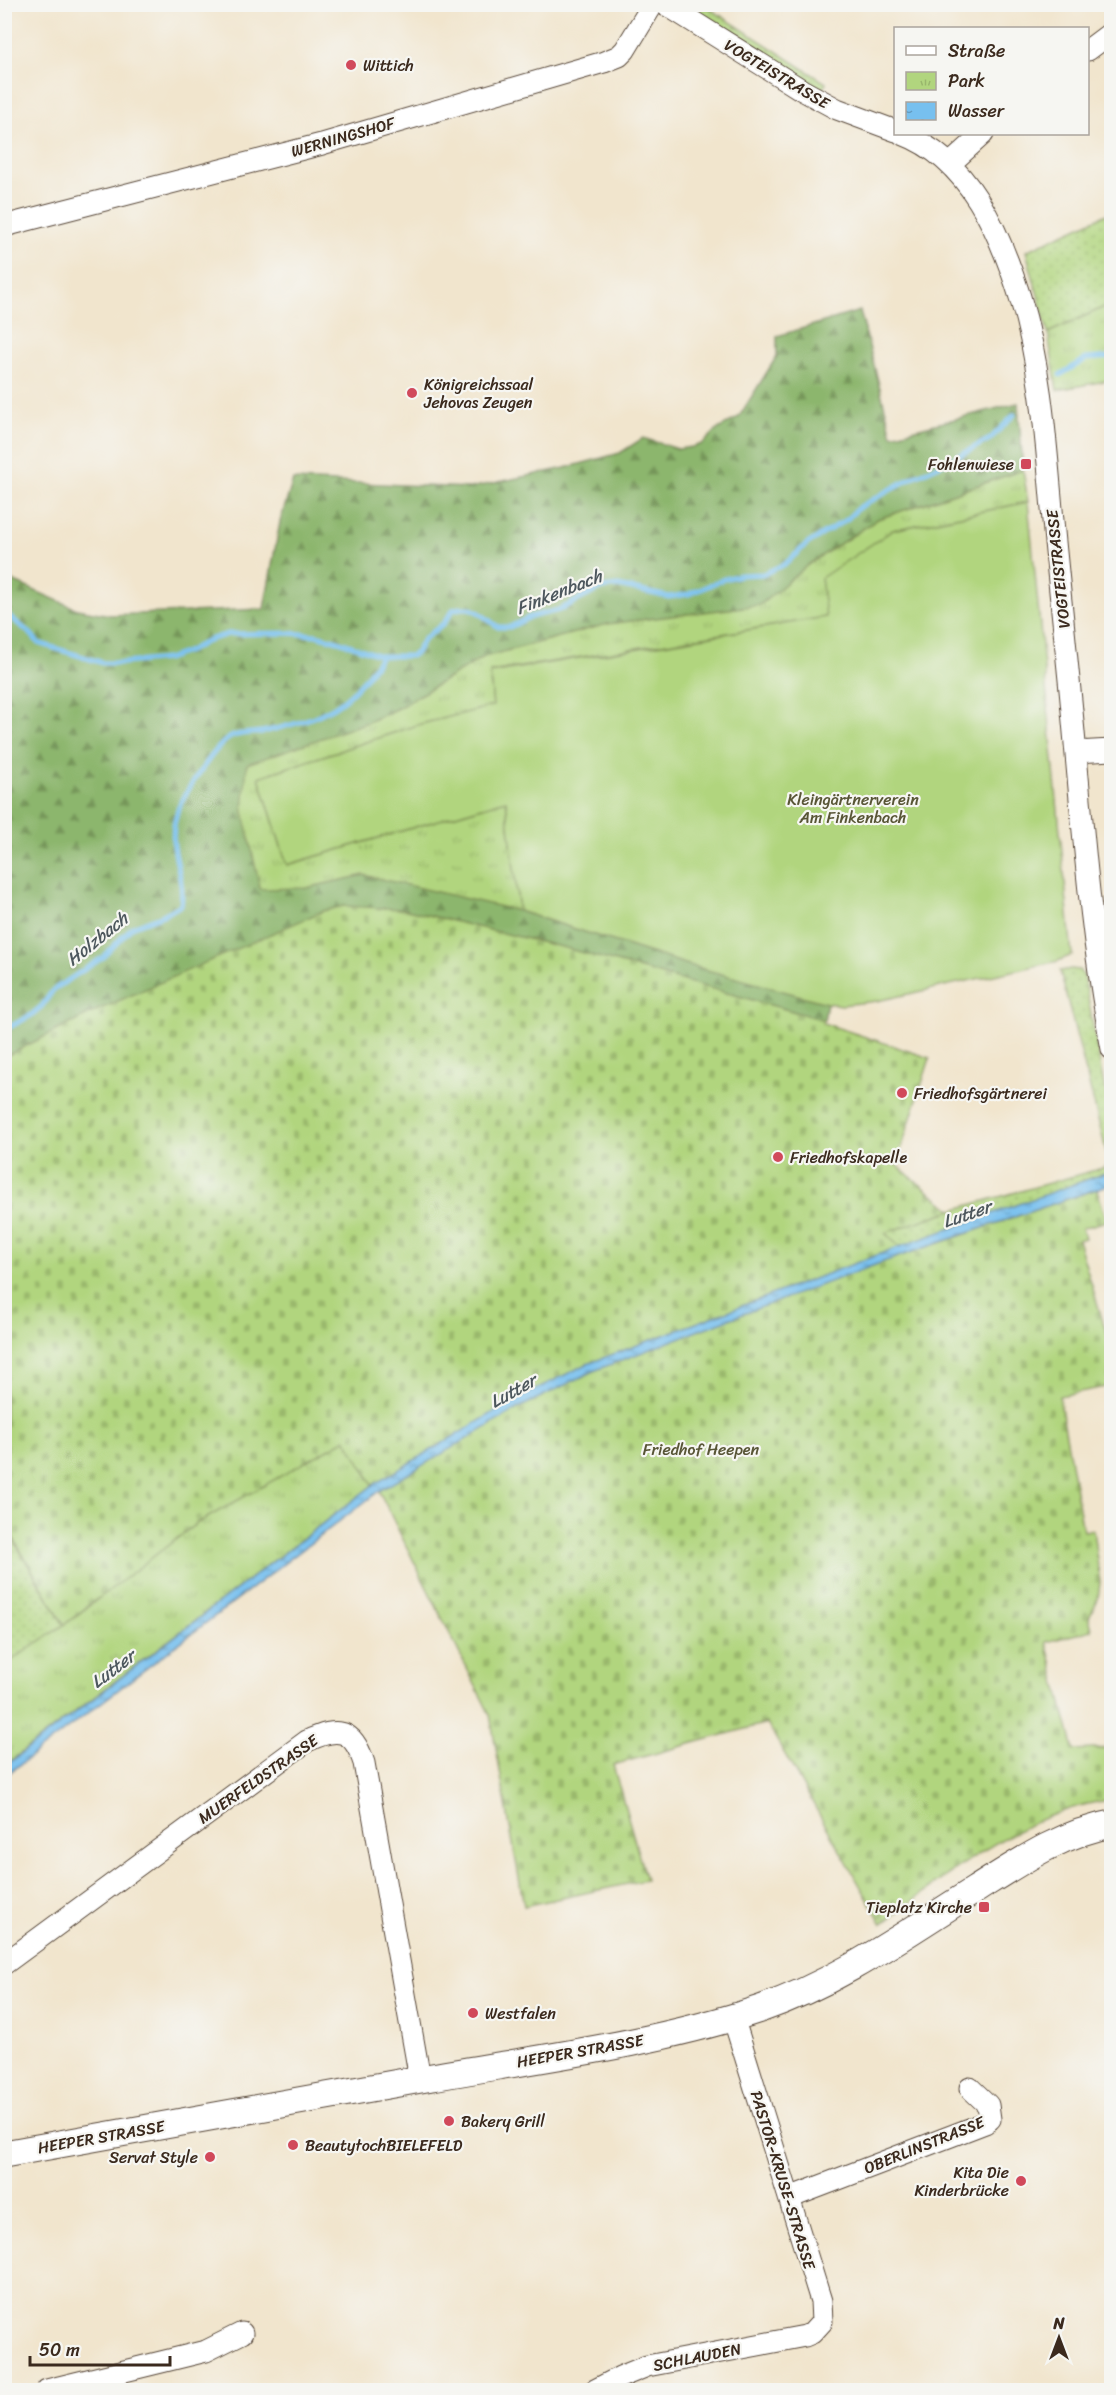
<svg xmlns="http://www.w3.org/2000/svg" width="1116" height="2395" font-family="Sriracha,sans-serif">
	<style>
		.grass { fill: url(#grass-dots); stroke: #76804e; stroke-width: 1.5 }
		.forest { fill: url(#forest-firs); stroke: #647046; stroke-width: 1.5 }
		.cemetery { fill: url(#cemetery-stones); stroke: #76804e; stroke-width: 1.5 }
		.park { fill: url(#park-tufts); stroke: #76804e; stroke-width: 1.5 }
		.garden { fill: #b1d57e; stroke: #76804e; stroke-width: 1.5 }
		.water { fill: url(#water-ripples); stroke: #597586; stroke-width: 1.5 }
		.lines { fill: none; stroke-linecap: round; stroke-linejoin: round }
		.stream { stroke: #77c0ef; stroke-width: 5 }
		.minor-casing { stroke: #564638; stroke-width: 23 }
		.major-casing { stroke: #564638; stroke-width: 29 }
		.minor { stroke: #fff; stroke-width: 21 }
		.major { stroke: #fff; stroke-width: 27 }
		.poi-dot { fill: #d1495b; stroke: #f6f6f2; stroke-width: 2 }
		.labels { text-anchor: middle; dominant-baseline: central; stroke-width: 4.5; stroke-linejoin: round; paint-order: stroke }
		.poi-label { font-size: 16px; fill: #3b2a1e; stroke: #f6f6f2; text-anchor: start }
		.street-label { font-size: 16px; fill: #3b2a1e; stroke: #f6f6f2 }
		.park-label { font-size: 16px; fill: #585536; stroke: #f6f6f2 }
		.water-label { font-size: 18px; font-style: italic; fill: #4d575d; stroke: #f6f6f2 }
	</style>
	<defs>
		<pattern id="grass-dots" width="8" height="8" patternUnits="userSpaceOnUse" patternTransform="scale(1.5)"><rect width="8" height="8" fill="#b1d57e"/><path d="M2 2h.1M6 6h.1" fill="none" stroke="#99b76c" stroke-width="1.8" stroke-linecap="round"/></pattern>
		<pattern id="forest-firs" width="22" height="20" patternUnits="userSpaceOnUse" patternTransform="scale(1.5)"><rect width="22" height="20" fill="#8cb66d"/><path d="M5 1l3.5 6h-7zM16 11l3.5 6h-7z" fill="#749459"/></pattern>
		<pattern id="cemetery-stones" width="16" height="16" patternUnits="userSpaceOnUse" patternTransform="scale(1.5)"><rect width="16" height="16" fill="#b1d57e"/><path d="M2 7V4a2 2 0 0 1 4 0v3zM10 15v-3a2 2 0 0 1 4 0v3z" fill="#99b76c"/></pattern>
		<pattern id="park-tufts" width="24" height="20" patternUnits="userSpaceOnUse" patternTransform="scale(1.5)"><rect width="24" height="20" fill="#b1d57e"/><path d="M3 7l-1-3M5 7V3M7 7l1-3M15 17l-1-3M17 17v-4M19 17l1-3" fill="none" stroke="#99b76c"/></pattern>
		<pattern id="water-ripples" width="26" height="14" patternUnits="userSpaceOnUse" patternTransform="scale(1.5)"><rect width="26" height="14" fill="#77c0ef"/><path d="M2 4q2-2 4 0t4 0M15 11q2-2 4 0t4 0" fill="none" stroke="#639cc1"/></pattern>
	</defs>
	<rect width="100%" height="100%" fill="#f6f6f2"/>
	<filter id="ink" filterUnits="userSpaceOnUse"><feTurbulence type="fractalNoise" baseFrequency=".0167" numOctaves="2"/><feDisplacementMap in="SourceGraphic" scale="12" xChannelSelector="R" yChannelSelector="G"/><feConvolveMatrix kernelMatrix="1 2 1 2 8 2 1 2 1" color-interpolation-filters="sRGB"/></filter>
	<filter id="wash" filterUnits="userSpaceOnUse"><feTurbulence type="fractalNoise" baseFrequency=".008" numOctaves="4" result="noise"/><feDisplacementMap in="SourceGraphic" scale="24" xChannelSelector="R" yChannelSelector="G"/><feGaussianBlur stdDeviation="1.35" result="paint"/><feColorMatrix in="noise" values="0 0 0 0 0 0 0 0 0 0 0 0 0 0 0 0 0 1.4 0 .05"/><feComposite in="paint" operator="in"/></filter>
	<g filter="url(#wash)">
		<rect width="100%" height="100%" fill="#f1e5cd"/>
		<path class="grass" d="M681 5H704L826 83 822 92Z
			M1111 212V304L1048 333 1026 251Z
			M1071 969 1079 970 1084 976 1104 1086 1111 1113V1171L899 1248 884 1233 952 1210 1110 1166 1060 971Z
			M4 1524 64 1625 5 1665H4Z"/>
		<path class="forest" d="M860 311 892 435 1018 403 1023 470 878 519 809 564 760 605 608 624 484 657 398 708 368 722 247 765 306 888 364 875 512 909 689 965 827 1003 824 1020 565 948 402 909 100 1009 5 1057 4 534 10 580 77 609 110 615 264 609 280 522 293 480 470 488 565 468 620 453 643 438 678 449 692 447 702 444 718 429 739 417 777 356V336Z"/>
		<path class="cemetery" d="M344 906 402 909 565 948 824 1020 823 1023 930 1058 896 1165 952 1210 885 1233 907 1254 1097 1189 1107 1221 1082 1228 1085 1238 1078 1240 1111 1348V1386L1059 1396 1083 1531 1093 1530 1100 1582 1098 1599 1089 1617 1092 1630 1046 1642 1074 1750 1111 1748V1800C1024 1810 950 1874 882 1924L767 1723 613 1765 646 1880 524 1906 490 1715 379 1491 373 1485 97 1599 64 1625 5 1524 4 1057 100 1009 323 911Z"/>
		<path class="park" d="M1111 304V380L1057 390 1048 333Z
			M1023 470 1028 502 893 530 826 617 490 672 493 706 421 724 259 777 287 865 506 800 519 911 364 875 306 888 260 889 243 808 247 764 368 722 398 708 484 657 608 624 760 605 809 564 878 519Z
			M346 1439 373 1485 5 1765V1665L64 1625 196 1524Z"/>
		<path class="garden" d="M1028 502 1072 955 1058 961 877 1001 842 1005 827 1003 689 965 519 911 506 800 287 865 259 777 421 724 493 706 490 673 826 617 821 578 893 530Z"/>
		<path class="water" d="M1111 1171V1184L886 1261 705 1328 591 1372 519 1408 379 1491 5 1776V1766L373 1485 514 1400 587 1364 893 1249Z"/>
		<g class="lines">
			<path class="stream" d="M1060 375 1086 359 1112 357
				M4 612 32 635 38 643 103 663H124L167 659 189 651 209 640 228 634 289 633 316 635 338 641 381 656H411L416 653 424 639 444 623 453 610 460 608H469L478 612 498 627H510L530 617 559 610 602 588 618 586 669 597 689 594 724 579 740 575 763 574 785 564 807 544 847 519 858 508 911 478 953 459 990 439 1014 415
				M4 1030 30 1016 42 1006 53 990 102 958 132 927 163 915 181 905C186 871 164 847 178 810 184 794 216 744 231 737 241 732 256 734 267 731 324 718 350 705 381 656"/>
		</g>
	</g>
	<g filter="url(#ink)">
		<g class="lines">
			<g class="minor-casing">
				<path id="minor" d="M665 4 802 90 837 109 896 131
					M1088 50 1112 32
					M902 134C969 159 1000 233 1020 297 1044 376 1047 461 1055 542 1062 613 1070 684 1076 755 1085 854 1093 952 1112 1049
					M950 164 983 134
					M4 226 322 144 604 62 619 56 625 50 653 4
					M1076 752 1112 750
					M4 1964 307 1741C339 1726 353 1729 364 1763L420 2079
					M789 2198 985 2123 990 2119 988 2105 970 2088
					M47 2390 206 2351 242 2333
					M595 2390 620 2377 647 2366 805 2336 812 2333 822 2322 821 2301 733 2017"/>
			</g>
			<g class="major-casing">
				<path id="major" d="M4 2154C147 2129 289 2102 432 2077 541 2058 654 2044 760 2009 839 1982 905 1934 975 1890 1018 1863 1061 1833 1112 1824"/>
			</g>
			<use href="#minor" class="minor"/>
			<use href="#major" class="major"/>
		</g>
	</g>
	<g class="poi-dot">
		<circle cx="351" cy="65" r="6"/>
		<circle cx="412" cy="393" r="6"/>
		<rect x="1020" y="458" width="12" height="12" rx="3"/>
		<circle cx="902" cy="1093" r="6"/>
		<circle cx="778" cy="1157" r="6"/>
		<rect x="978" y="1901" width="12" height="12" rx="3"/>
		<circle cx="473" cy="2013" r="6"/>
		<circle cx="449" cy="2121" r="6"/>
		<circle cx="293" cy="2145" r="6"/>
		<circle cx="210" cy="2157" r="6"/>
		<circle cx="1021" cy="2181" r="6"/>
	</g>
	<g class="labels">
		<g class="poi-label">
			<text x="363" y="65">Wittich</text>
			<text x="424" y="384">Königreichssaal<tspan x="424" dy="18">Jehovas Zeugen</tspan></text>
			<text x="1014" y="464" text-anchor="end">Fohlenwiese</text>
			<text x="914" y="1093">Friedhofsgärtnerei</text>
			<text x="790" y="1157">Friedhofskapelle</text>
			<text x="972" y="1907" text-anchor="end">Tieplatz Kirche</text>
			<text x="485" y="2013">Westfalen</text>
			<text x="461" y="2121">Bakery Grill</text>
			<text x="305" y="2145">BeautytochBIELEFELD</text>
			<text x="198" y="2157" text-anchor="end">Servat Style</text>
			<text x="1009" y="2172" text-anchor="end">Kita Die<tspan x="1009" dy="18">Kinderbrücke</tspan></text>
		</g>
		<g class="street-label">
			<text transform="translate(777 74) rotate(31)">VOGTEISTRASSE</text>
			<text transform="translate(343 137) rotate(-16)">WERNINGSHOF</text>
			<text transform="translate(1058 569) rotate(-96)">VOGTEISTRASSE</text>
			<text transform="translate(258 1779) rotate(-35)">MUERFELDSTRASSE</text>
			<text transform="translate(580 2051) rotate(-10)">HEEPER STRASSE</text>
			<text transform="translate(101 2137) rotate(-10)">HEEPER STRASSE</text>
			<text transform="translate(924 2145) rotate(-22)">OBERLINSTRASSE</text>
			<text transform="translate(783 2180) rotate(73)">PASTOR-KRUSE-STRASSE</text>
			<text transform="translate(697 2357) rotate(-11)">SCHLAUDEN</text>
		</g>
		<g class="park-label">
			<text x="853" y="799">Kleingärtnerverein<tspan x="853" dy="18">Am Finkenbach</tspan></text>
			<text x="701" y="1449">Friedhof Heepen</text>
		</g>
		<g class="water-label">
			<text transform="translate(559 592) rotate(-22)">Finkenbach</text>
			<text transform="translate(97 939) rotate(-39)">Holzbach</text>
			<text transform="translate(967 1214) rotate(-19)">Lutter</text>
			<text transform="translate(513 1391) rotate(-29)">Lutter</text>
			<text transform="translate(113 1669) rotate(-37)">Lutter</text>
		</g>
	</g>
	<rect width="1116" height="2395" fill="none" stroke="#f6f6f2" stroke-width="24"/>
	<rect x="894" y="27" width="195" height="108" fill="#f6f6f2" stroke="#aba49d" stroke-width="1.5"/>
	<rect x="906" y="46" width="30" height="9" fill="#ffffff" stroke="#aba49d" stroke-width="1.5"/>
	<text x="948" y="57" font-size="18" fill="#3b2a1e">Straße</text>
	<rect x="906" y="72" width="30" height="18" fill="url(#park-tufts)" stroke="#aba49d" stroke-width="1.5"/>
	<text x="948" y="87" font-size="18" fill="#3b2a1e">Park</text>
	<rect x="906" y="102" width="30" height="18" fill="url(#water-ripples)" stroke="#aba49d" stroke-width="1.5"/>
	<text x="948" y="117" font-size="18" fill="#3b2a1e">Wasser</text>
	<g transform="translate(1059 2338)" stroke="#f6f6f2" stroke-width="4.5" paint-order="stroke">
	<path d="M0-4.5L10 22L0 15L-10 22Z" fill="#3b2a1e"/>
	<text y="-9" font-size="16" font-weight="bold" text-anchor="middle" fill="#3b2a1e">N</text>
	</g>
	<path d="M30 2356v9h140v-9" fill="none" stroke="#3b2a1e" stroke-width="3"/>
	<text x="39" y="2356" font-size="18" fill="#3b2a1e" stroke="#f6f6f2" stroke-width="4.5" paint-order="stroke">50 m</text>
</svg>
